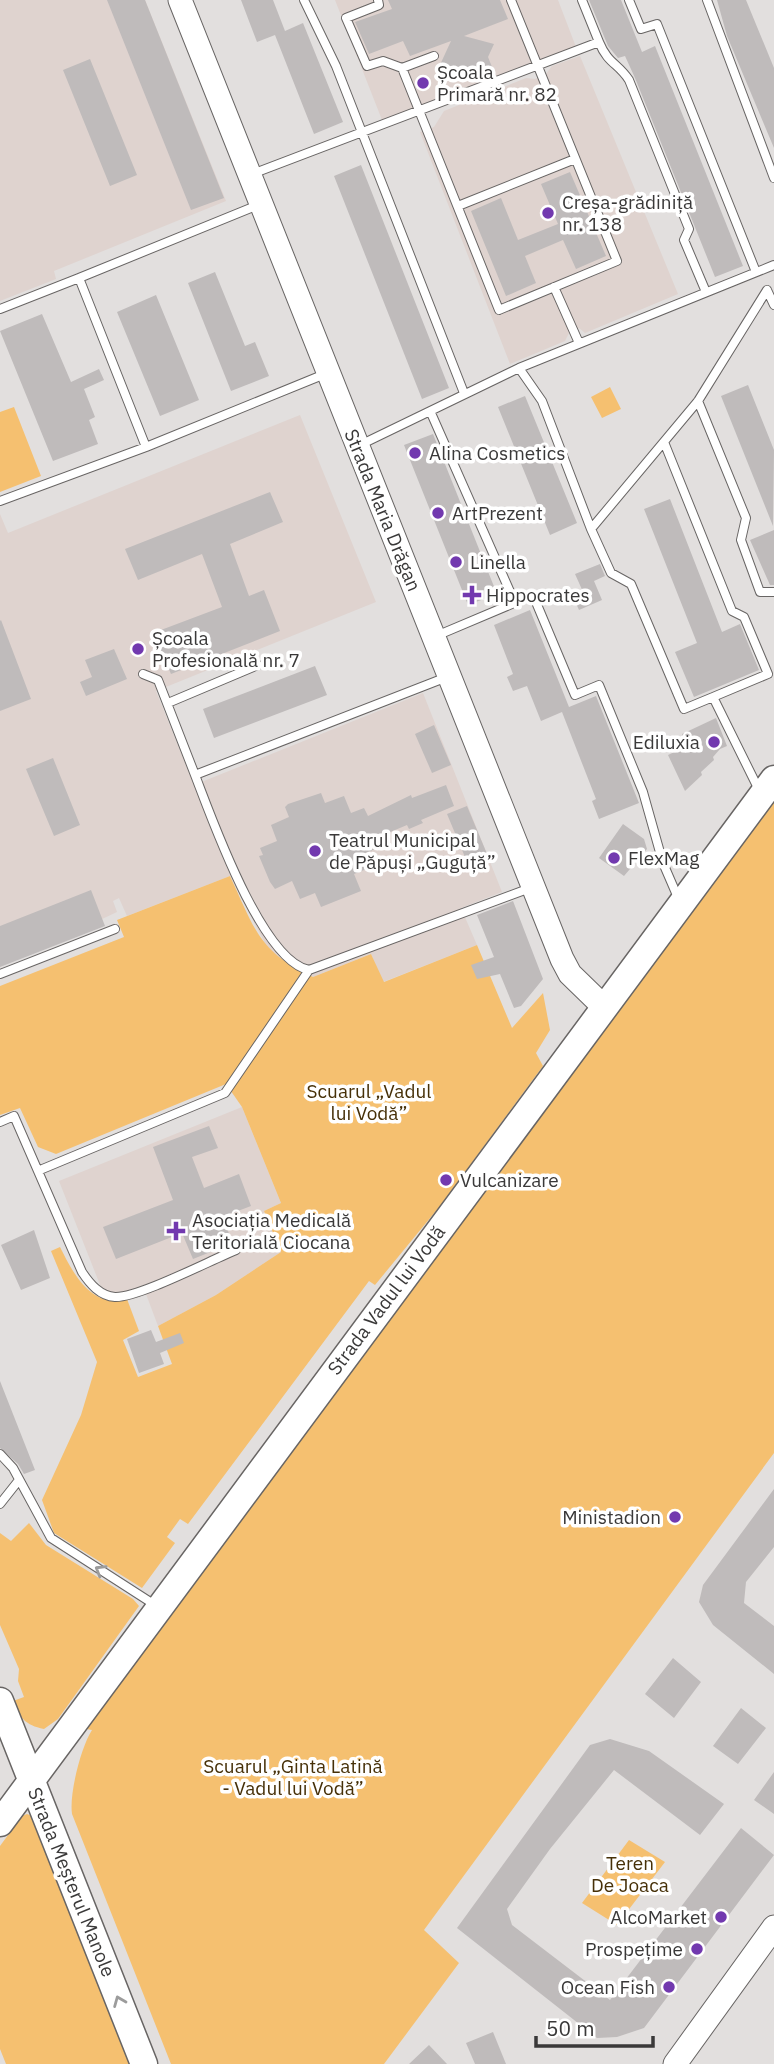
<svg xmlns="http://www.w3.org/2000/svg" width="774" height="2064" font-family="'IBM Plex Sans',sans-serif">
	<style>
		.built { fill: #dfd3cf }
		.green { fill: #f5c070 }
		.building { fill: #bfbbbb }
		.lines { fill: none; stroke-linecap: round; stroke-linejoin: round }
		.lane-casing { stroke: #686564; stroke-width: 10 }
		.secondary-casing { stroke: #686564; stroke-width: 25 }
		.primary-casing { stroke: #686564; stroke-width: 29 }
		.lane { stroke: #fff; stroke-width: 8 }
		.secondary { stroke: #fff; stroke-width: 23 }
		.primary { stroke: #fff; stroke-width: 26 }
		.oneway { stroke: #9c9c9c }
		.poi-dot { fill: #7239af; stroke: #fff; stroke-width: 2.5 }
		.labels { text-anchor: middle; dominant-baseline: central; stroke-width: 7; stroke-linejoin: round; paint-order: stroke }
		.poi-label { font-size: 19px; fill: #3a3939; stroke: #fff; text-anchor: start }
		.street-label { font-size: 19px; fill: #3a3939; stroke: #fff }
		.park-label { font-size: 19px; fill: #463008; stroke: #fff }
	</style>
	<rect width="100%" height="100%" fill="#e2dfde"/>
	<path class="built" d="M0 0H145L226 201 54 271 56 279 0 301Z
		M335 0H558L576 47 382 120Z
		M580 56 678 294 585 333 579 328 569 333 565 341 510 364 420 132 434 127 444 111 526 78 535 79 546 74 552 66Z
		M300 415 376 602 156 691 194 785 423 693 502 892 461 908 477 945 383 982 371 954 313 977 284 964 267 947 230 876 127 916 119 898 113 901 117 912 0 967V514L8 533Z
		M242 1107 281 1203 264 1211 281 1252 216 1295 158 1326 146 1294 122 1301 106 1300 59 1181Z"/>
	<path class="green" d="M610 387 621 409 602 418 591 397Z
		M14 407 41 476 0 492V412Z
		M774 801V1453L424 1930 459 1963 384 2064H171L72 1814C69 1794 81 1747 92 1730L86 1729Z
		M230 876C254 927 258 952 313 977L371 954 384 982 477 945 512 1028 543 993 550 1030 536 1053 543 1066 440 1206 375 1285 369 1281 188 1524 180 1519 167 1537 175 1543 142 1588 54 1533 42 1500 81 1415 97 1362 51 1251 60 1247C73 1273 91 1309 127 1299L139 1331 123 1340 138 1377 172 1364 158 1326 216 1295 281 1252 264 1211 281 1203 242 1107 226 1084 56 1154 38 1147 20 1108 0 1115V986L124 937 117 920Z
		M29 1523 46 1545 133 1599 139 1606 58 1719 44 1729C25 1725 20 1718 13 1701L24 1697 18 1681 19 1669 0 1625V1533L11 1541Z
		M27 1814 32 1816 130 2064H6L0 2049V1846L22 1816Z
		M629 1840 665 1862 617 1925 582 1903Z"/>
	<path class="building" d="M107 0H145L224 198 191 210Z
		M241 0H273L285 31 303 23 343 122 314 134 275 35 257 42Z
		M388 0H500L508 19 464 36 494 44 488 57 492 67 462 78 460 72 453 74 439 67 451 41 410 56 403 41 369 54 355 22 392 9Z
		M589 0H621L642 52 655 46 743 266 715 277 635 78 625 56 618 58 608 46Z
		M717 0H746L774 68V148L727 36Z
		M90 59 137 175 110 186 63 70Z
		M361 165 449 388 422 399 334 176Z
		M570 172 606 256 576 269 563 240 525 256 536 283 506 296 471 211 501 198 518 240 558 224 541 184Z
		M215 272 245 346 255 342 269 376 231 391 188 283Z
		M156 295 199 400 160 416 117 312Z
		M42 314 71 382 99 369 104 380 84 389 95 417 89 420 98 444 53 461 0 331Z
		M748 385 774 450 773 526 721 396Z
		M525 396 577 523 550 535 498 407Z
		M433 434 497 594 468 605 404 445Z
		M270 492 283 522 230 544 249 596 264 590 280 631 171 674 153 633 222 607 202 554 138 580 125 549Z
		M670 499 722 632 740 624 759 670 694 697 675 652 697 643 644 509Z
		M774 530V585H770L750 540Z
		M600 564 605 576 594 581 602 600 579 610 574 599 584 594 575 574Z
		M530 610 569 707 596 696 639 803 599 819 592 801 596 799 562 712 541 721 527 686 513 691 507 677 513 674 494 625Z
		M1 620 31 699 0 711V621Z
		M114 649 127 679 86 696 80 682 92 677 85 660Z
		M315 666 327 695 214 738 203 709Z
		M716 718 727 746 720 749 713 757 714 760 701 772 702 775 685 791 668 755 687 746 682 734Z
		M434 725 451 765 432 773 415 734Z
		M53 758 80 825 54 836 26 769Z
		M446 785 454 806 421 820 423 823 409 829 407 825 376 838 380 847 363 854 369 868 354 874 361 891 321 907 315 893 300 899 292 881 275 889 270 882 259 856 263 855 260 848 277 841 271 825 289 817 285 807 288 804 321 793 325 803 344 796 351 813 364 808 368 816 411 795 412 798Z
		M467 806 490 861 470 869 447 814Z
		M623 824 644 839 647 849 624 876 599 858Z
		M91 890 105 926 0 967V926Z
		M513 901 543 979 521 1006 514 1008 500 974 477 979 471 965 494 957 477 915Z
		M209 1126 218 1148 192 1157 204 1188 239 1174 251 1206 222 1217 233 1243 193 1259 182 1233 116 1259 103 1227 173 1200 153 1147Z
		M34 1230 50 1278 21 1290 1 1245Z
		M151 1330 156 1342 180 1333 184 1343 160 1353 164 1364 139 1373 127 1339Z
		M0 1381 35 1470 24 1474 18 1464 0 1448Z
		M774 1489V1547L746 1582 744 1603 774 1626V1674L713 1625 699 1602 703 1585Z
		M673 1658 701 1682 674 1718 645 1694Z
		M741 1708 766 1728 738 1764 713 1746Z
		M610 1739 649 1751 724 1804 700 1835 614 1770 550 1849 507 1909 512 1925 610 2000 741 1828 774 1855 644 2028 617 2037 597 2038 457 1928 590 1745Z
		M774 1772V1814L754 1800Z
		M493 2032 506 2064H475L466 2043Z
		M429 2045 447 2064H409Z"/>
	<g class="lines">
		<g class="lane-casing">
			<path id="lane" d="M304 0 336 66 464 393
				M378 0 379 5 346 18 367 66 383 61 402 68 499 310 617 261 511 0
				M629 0 641 29 657 24 756 272
				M707 0 774 178
				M599 42C608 64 618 63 629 80L689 229 684 240 706 292
				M402 68 434 56
				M252 174 599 42 582 0
				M458 206 575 159
				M554 287 579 343
				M767 290 774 305
				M0 309 79 278
				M519 368 542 401 591 529 698 401 767 290
				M698 401 746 518 741 540 760 592H774
				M431 413 515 603
				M664 442 732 611 744 617 768 674 713 697
				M360 445 519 368 774 265
				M146 447 79 278 258 205
				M0 501 146 447 325 374
				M591 529 611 573 631 584 684 709 713 697 759 790
				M436 636 533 595 575 695 599 685 643 792 663 863 679 900
				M143 674 158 680 195 775
				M168 703 258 665
				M309 970C262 961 212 819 195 775L447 677
				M0 974 115 929
				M0 1122 14 1116 82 1272C90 1284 100 1296 115 1297 138 1298 211 1260 236 1250
				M40 1170 225 1093 309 970 533 887
				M0 1454 13 1468 51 1538 155 1605
				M0 1504 19 1480"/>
		</g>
		<g class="secondary-casing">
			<path id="secondary" d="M180 0 562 959 570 974 605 1008
				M675 2064 774 1927"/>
		</g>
		<g class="primary-casing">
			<path id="primary" d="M0 1701 144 2064
				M0 1823 774 779"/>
		</g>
		<use href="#lane" class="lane"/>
		<use href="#secondary" class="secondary"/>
		<use href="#primary" class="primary"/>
	</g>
	<defs><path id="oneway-chevron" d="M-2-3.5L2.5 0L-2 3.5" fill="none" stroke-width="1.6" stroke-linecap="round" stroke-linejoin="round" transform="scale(1.75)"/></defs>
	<g class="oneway">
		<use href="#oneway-chevron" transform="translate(100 1570) rotate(-149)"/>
		<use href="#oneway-chevron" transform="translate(119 2001) rotate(-112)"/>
	</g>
	<g class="poi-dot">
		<circle cx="423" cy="83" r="7"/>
		<circle cx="548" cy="213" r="7"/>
		<circle cx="415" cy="453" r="7"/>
		<circle cx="438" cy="513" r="7"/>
		<circle cx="456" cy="562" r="7"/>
		<path d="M468.5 584.5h7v7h7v7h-7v7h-7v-7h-7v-7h7z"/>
		<circle cx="138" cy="649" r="7"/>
		<circle cx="714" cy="742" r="7"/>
		<circle cx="315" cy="851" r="7"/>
		<circle cx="614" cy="858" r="7"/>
		<circle cx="446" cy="1180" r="7"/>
		<path d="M172.5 1220.5h7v7h7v7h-7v7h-7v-7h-7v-7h7z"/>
		<circle cx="675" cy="1517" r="7"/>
		<circle cx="721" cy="1917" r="7"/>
		<circle cx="697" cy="1949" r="7"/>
		<circle cx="669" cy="1987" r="7"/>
	</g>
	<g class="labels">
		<g class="poi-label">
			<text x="437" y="72">Școala<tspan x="437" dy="22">Primară nr. 82</tspan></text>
			<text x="562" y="202">Creșa-grădiniță<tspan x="562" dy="22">nr. 138</tspan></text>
			<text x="429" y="453">Alina Cosmetics</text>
			<text x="452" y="513">ArtPrezent</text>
			<text x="470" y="562">Linella</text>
			<text x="486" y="595">Hippocrates</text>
			<text x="152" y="638">Școala<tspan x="152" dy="22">Profesională nr. 7</tspan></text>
			<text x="700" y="742" text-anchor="end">Ediluxia</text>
			<text x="329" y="840">Teatrul Municipal<tspan x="329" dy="22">de Păpuși „Guguță”</tspan></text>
			<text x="628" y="858">FlexMag</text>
			<text x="460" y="1180">Vulcanizare</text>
			<text x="192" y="1220">Asociația Medicală<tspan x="192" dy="22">Teritorială Ciocana</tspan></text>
			<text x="661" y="1517" text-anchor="end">Ministadion</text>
			<text x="707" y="1917" text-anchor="end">AlcoMarket</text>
			<text x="683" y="1949" text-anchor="end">Prospețime</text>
			<text x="655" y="1987" text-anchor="end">Ocean Fish</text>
		</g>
		<g class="street-label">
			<text transform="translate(383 510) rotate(68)">Strada Maria Drăgan</text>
			<text transform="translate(386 1300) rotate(-53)">Strada Vadul lui Vodă</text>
			<text transform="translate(72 1882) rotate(68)">Strada Meșterul Manole</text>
		</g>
		<g class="park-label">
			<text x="369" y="1091">Scuarul „Vadul<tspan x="369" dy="22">lui Vodă”</tspan></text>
			<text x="293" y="1766">Scuarul „Ginta Latină<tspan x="293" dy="22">- Vadul lui Vodă”</tspan></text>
			<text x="630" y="1863">Teren<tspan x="630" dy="22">De Joaca</tspan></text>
		</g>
	</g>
	<path d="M536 2036v10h117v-10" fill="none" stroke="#3a3939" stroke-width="3.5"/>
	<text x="546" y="2036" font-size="21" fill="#3a3939" stroke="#ffffff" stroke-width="5" paint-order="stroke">50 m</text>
</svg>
